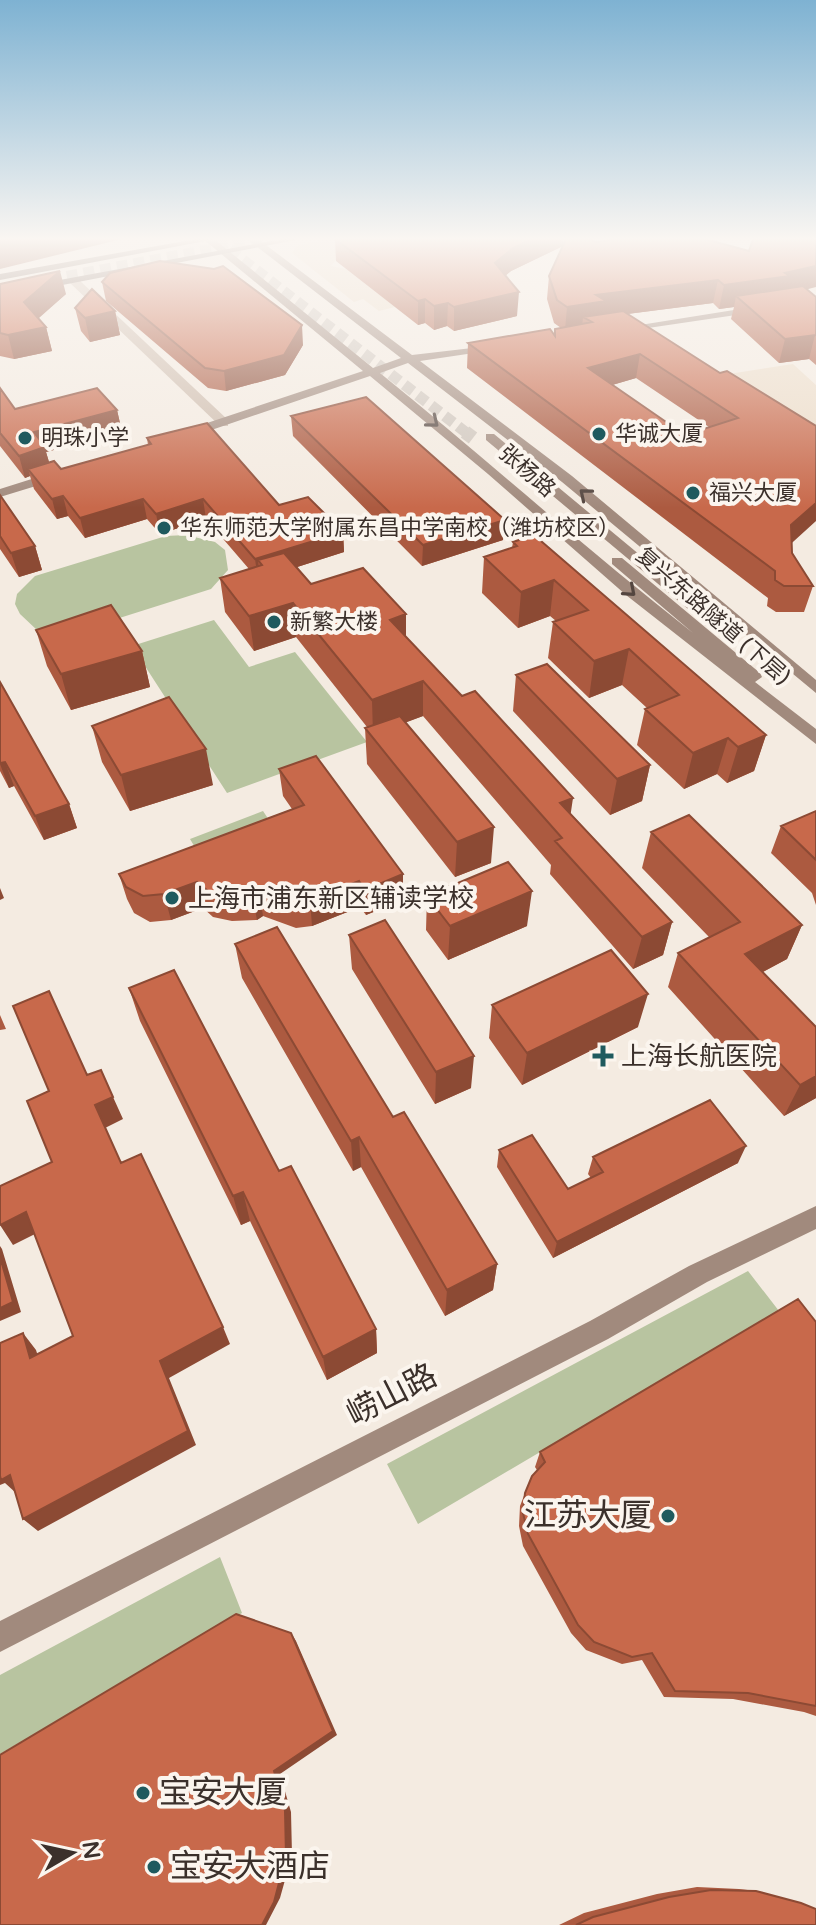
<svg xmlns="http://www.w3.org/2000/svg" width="816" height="1925" font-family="'Varela Round','Noto Sans SC',sans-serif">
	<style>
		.green { fill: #b8c4a0 }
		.plaza { fill: #ecdcc8 }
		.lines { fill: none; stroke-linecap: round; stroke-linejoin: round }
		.secondary-tunnel-far1 { stroke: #cfc6bd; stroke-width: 11; stroke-dasharray: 11 6; stroke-linecap: butt }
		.secondary-tunnel { stroke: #cfc6bd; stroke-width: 14; stroke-dasharray: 14 7; stroke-linecap: butt }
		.primary-tunnel { stroke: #cfc6bd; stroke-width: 11; stroke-dasharray: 11 6; stroke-linecap: butt }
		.street { fill: #cdbbac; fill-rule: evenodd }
		.secondary { fill: #a18a7d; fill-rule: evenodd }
		.primary { fill: #7d675c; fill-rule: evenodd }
		.wall { fill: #ac5a40; fill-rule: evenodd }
		.shaded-wall { fill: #8c4a34 }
		.building { fill: #c8694b; stroke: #8c4a34; stroke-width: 2; fill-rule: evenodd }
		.oneway { stroke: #544640 }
		.poi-dot { fill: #1f5a5e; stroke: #fbf5ee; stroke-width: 3 }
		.labels { text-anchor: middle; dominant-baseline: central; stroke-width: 8; stroke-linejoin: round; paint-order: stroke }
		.far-poi-label { font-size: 22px; fill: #3b302b; stroke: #fbf5ee; text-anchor: start }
		.far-street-label { font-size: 22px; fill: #3b302b; stroke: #fbf5ee }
		.poi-label { font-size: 26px; fill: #3b302b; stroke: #fbf5ee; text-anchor: start }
		.near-street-label { font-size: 32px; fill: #3b302b; stroke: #fbf5ee }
		.near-poi-label { font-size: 32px; fill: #3b302b; stroke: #fbf5ee; text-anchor: start }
	</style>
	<rect width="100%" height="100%" fill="#f4ebe1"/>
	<path class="green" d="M186 535 215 542 225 550 228 570 211 589 69 634 38 631 20 614 15 604 17 594 35 576 166 536Z
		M214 620 249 667 295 652 367 742 227 793 132 646Z
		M263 811 277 832 203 861 190 839Z
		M748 1271 779 1311 418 1524 387 1464Z
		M220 1557 242 1613 0 1754V1675Z"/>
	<path class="plaza" d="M326 239H424L339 256 331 266 346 269 395 307 379 311 363 299 354 302 292 253 297 246Z
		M793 364 816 385V450L703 378Z"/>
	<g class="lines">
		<path class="secondary-tunnel-far1" d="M216 239 468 434"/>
		<path class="secondary-tunnel" d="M465 432 473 438"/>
		<path class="primary-tunnel" d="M0 289 265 239"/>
		<path class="street" d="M69 278H77L228 420V426H220L69 282Z"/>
		<path class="secondary" d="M203 239H214L373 368 401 358 247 239H258L412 355 498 345V349L494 350 420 361 572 476 816 680V693L562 482 408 363 380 373C485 458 586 549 693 633L612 564V558H622L760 673 762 677 755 682 816 729V744L626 595 488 474 370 376 191 437H183V431L363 371Z
			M759 306 764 309 763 311 621 332 615 329Z
			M486 434H494L722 623V629H712L486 440Z
			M57 471 62 472V478L0 497V489Z
			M816 1206V1229L707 1282 608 1339 0 1652V1621L590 1321 689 1266Z"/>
		<path class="primary" d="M196 239H216L0 280V274Z
			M282 239H301L0 297V291Z"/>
	</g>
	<path class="wall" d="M335 239 563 246 596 242 807 290 816 297V365L809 359 779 363 731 319 734 307 719 309 713 303 627 314 720 373 792 543V553L813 586 804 612H776L767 606 768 598 467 368 468 343 554 335 555 329 561 328 554 323 547 299 549 276 563 246 511 271 505 276 517 316 454 331 447 326 434 330 425 323 418 325 336 261ZM636 378 709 427 685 435 612 385Z
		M102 282 303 345 285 375 226 391 208 388 106 301Z
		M0 284 66 294 38 318 46 327 52 351 14 359 0 356Z
		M75 308 115 311 120 335 90 342 81 331Z
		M0 388 15 409 117 410 122 432 46 452 49 462 61 469 148 445 147 438 279 505 343 532 344 552 297 567 311 584 406 614V637L672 922 663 955 633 969 550 874 551 865 423 716 406 722 491 863 455 877 367 764 365 728 367 727 296 637 254 651 225 612 220 578 249 569 206 519 160 534 147 519 85 538 68 516 57 519 34 489 30 476 25 478 0 446Z
		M291 416 503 540 422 566 293 436Z
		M0 495 35 546 42 570 19 577 0 549Z
		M513 542 766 735 754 771 727 783 717 774 684 789 637 745 645 709 647 708 622 685 589 698 548 658 553 622 556 621 550 616 518 628 482 593 484 557 512 548Z
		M36 630 142 651 150 687 71 710 47 666Z
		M516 675 650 765 642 801 610 815 513 711Z
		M0 682 69 804 77 828 44 840 14 786 9 788 0 771Z
		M92 726 213 785 130 811 102 762Z
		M279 769 403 900 366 915 360 907 312 926 296 928 263 916 257 920 232 921 213 917 203 908 171 920 150 922 134 913 127 899 119 874 292 809 283 796Z
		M816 811V905L812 893 771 853 781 826Z
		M651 832 802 925 787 959 763 972 816 1098 784 1116 668 987 678 953 709 937 642 868Z
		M427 896 527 926 448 960 426 930Z
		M349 935 471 1088 435 1104 352 969Z
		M235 944 393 1117 497 1264 493 1290 445 1316 361 1167 353 1171 242 978Z
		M129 988 279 1171 376 1329 377 1353 327 1380 250 1221 241 1225 140 1021Z
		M492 1005 638 1027 522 1085 489 1038Z
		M0 1015 6 1029 0 1030Z
		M499 1150 568 1189 591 1178 588 1174 593 1157 738 1163 553 1258 497 1167Z
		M816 1322V1716L804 1712 733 1699 664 1697 642 1660 622 1664 586 1650 571 1633 523 1546 519 1526 520 1506 525 1493 537 1470 535 1467 540 1452Z
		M697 1887 739 1889 756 1891 816 1925H559L584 1913 657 1894Z"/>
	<path class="shaded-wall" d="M0 239H122L0 269Z
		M532 239H564L563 246 511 271 493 286 495 263 513 248Z
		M816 266V287L785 295 736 296 734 307 719 309 724 285Z
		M60 271 66 294 30 326 24 302Z
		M718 280 713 303 604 317H583L582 328 565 330 567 307 596 295Z
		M519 292 517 316 454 331V307Z
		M425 299V323L418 325V301Z
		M448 303 447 326 434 330V306Z
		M115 311 120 335 90 342 85 318Z
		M302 325 303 345 285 375 226 391 224 371Z
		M46 327 52 351 14 359 8 335Z
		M815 335 809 359 779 363 785 339Z
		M640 354 636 378 585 393 588 368Z
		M117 410 122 432 46 452 51 469H28L30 476 25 478 19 456 34 432Z
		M63 496 68 516 57 519 52 499Z
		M143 499 147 519 85 538 80 518Z
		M203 499 206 519 160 534 156 514Z
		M816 503V521L783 551 791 525Z
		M505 520 503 540 422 566 423 545Z
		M343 532 344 552 263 578 262 565 258 560 260 579 258 580 255 559Z
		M35 546 42 570 19 577 11 553Z
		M554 580 550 616 518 628 521 592Z
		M293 603 296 637 254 651 249 616Z
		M406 614V649L390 620Z
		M629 649 622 685 589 698 594 661Z
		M142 651 150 687 71 710 61 674Z
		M423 681V716L373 735 372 700Z
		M766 735 754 771 727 783 738 747Z
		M728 738 717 774 684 789 693 753Z
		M206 749 213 785 130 811 121 775Z
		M5 762 14 786 9 788 0 764Z
		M650 765 642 801 610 815 617 779Z
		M573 798 568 832 560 803Z
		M69 804 77 828 44 840 35 816Z
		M494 827 491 863 455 877 457 842Z
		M403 874V900L366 915 365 890Z
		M359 881 360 907 312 926 310 900Z
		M197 882 203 908 171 920 164 894Z
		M0 888 4 898 0 900Z
		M259 890 263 916 257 920 252 894Z
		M532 891 527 926 448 960 450 926Z
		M672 922 663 955 633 969 642 937Z
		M802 925 787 959 732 988 745 954Z
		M648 994 638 1027 522 1085 527 1053Z
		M474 1056 471 1088 435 1104 436 1072Z
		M816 1076V1098L784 1116 800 1085Z
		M113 1097 123 1119 105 1128 95 1105Z
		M359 1137 361 1167 353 1171 351 1141Z
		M746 1146 738 1163 553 1258 557 1242Z
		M243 1192 250 1221 241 1225 233 1196Z
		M26 1212 39 1232 13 1245 0 1225Z
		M0 1246 2 1249 21 1312 0 1321Z
		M497 1264 493 1290 445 1316 447 1290Z
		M223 1327 230 1344 169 1378 196 1445 38 1531 23 1519 160 1361Z
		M376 1329 377 1353 327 1380 323 1357Z
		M23 1333 36 1350 44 1375 30 1358Z
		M0 1468 10 1475 16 1493 5 1483 0 1485Z
		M291 1633 296 1641 337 1735 280 1774 291 1812 292 1855 280 1898 266 1925H262L274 1771Z"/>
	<path class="building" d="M335 239H532L513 248 495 263 519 292 454 307 448 303 434 306 425 299 418 301Z
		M566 239H590L596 242 615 239H705L749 251 753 239H816V266L785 273 790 276 724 285 718 280 596 295 606 301 567 307 557 300 549 276Z
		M160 261 214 269 223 266 302 325 284 355 224 371 205 368 102 282 110 273Z
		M60 271 24 302 46 327 8 335 0 333V284Z
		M803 286 816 297V335L785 339 736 296Z
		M92 289 115 311 85 318 75 308Z
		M623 311 720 373 727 371 816 426V503L791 525 792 553 813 586H784L775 580V571L468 343 550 329 555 336V329L592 322 583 317ZM640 354 738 418 685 435 588 368Z
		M0 388 15 409 97 388 117 410 34 432 45 447 19 456 0 433Z
		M366 397 505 520 423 545 291 416Z
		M207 423 279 505 308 497 343 532 255 559 203 499 156 514 143 499 80 518 63 496 52 499 28 469 54 461 61 469 151 444 147 438Z
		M0 495 35 546 11 553 0 536Z
		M534 535 766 735 738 747 728 738 693 753 645 709 679 695 629 649 594 661 553 622 588 610 554 580 521 592 484 557 517 546 513 542Z
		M284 553 311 584 363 568 406 614 390 620 462 696 475 691 573 798 560 803 672 922 642 937 555 841 562 838 423 681 372 700 293 603 249 616 220 578 262 565 258 560Z
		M111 605 142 651 61 674 36 630Z
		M547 664 650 765 617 779 516 675Z
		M0 682 69 804 35 816 5 762 0 763Z
		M169 697 206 749 121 775 92 726Z
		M400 716 494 827 457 842 365 728Z
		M316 756 403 874 365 890 359 881 310 900 293 903 259 890 252 894 228 895 208 891 197 882 164 894 143 896 126 887 119 874 304 805 279 769Z
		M816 811V860L781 826Z
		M689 815 802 925 745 954 816 1027V1076L800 1085 678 953 740 922 651 832Z
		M508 862 532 891 450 926 427 896Z
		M385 920 474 1056 436 1072 349 935Z
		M277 927 393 1117 404 1112 497 1264 447 1290 359 1137 351 1141 235 944Z
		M611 950 648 994 527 1053 492 1005Z
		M174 970 279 1171 291 1166 376 1329 323 1357 243 1192 233 1196 129 988Z
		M49 991 87 1075 101 1070 113 1097 95 1105 121 1163 141 1154 223 1327 160 1361 188 1431 23 1519 10 1475 1 1480 0 1476V1343L23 1333 30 1358 73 1336 26 1212 0 1225V1186L52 1162 27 1101 49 1091 13 1006Z
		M710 1100 746 1146 557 1242 499 1150 532 1135 568 1189 603 1172 593 1157Z
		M0 1257 13 1302 0 1308Z
		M798 1299 816 1322V1706L748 1693 675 1691 652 1653 632 1657 594 1642 578 1625 528 1534 523 1513 525 1493 532 1476 545 1462 540 1452Z
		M236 1614 291 1633 333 1731 274 1771 285 1811 286 1856 274 1902 262 1925H0V1755Z
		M711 1890 756 1891 801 1903 816 1909V1925H576L593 1917 669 1897Z"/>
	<defs><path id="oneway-chevron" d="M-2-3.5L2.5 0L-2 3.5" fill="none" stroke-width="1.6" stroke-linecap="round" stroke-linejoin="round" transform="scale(2)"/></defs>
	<g class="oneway">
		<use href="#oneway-chevron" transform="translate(433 422) rotate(39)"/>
		<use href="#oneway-chevron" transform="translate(585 494) rotate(-140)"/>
		<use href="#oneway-chevron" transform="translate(630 591) rotate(41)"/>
	</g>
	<linearGradient id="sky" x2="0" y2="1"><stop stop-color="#7eb2d2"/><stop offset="0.47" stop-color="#faf6f2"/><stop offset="1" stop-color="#faf6f2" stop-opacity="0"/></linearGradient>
	<rect width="816" height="508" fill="url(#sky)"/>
	<g class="poi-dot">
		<circle cx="599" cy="434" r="8"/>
		<circle cx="25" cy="438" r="8"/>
		<circle cx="693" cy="493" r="8"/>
		<circle cx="164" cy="528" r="8"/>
		<circle cx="274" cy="622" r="8"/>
		<circle cx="172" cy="898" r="8"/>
		<path d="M599 1044h8v8h8v8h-8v8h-8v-8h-8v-8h8z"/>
		<circle cx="668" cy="1516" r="8"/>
		<circle cx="143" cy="1793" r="8"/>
		<circle cx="154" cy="1867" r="8"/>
	</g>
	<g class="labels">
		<g class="far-poi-label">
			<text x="615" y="434">华诚大厦</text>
			<text x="41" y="438">明珠小学</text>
			<text x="709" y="493">福兴大厦</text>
			<text x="180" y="528">华东师范大学附属东昌中学南校（潍坊校区）</text>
			<text x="290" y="622">新繁大楼</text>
		</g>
		<g class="far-street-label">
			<text transform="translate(527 471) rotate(41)">张杨路</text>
			<text transform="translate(713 616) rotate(41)">复兴东路隧道 (下层)</text>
		</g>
		<g class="poi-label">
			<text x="188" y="898">上海市浦东新区辅读学校</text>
			<text x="621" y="1056">上海长航医院</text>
		</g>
		<g class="near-street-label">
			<text transform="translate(392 1395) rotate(-27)">崂山路</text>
		</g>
		<g class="near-poi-label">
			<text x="652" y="1516" text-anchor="end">江苏大厦</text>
			<text x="159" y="1793">宝安大厦</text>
			<text x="170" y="1867">宝安大酒店</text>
		</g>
	</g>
	<g transform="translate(72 1853) rotate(81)" stroke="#fbf5ee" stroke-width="6" paint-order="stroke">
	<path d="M0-6L14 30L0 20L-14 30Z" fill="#3b302b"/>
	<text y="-12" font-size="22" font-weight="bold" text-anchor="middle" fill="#3b302b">N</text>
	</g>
</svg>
